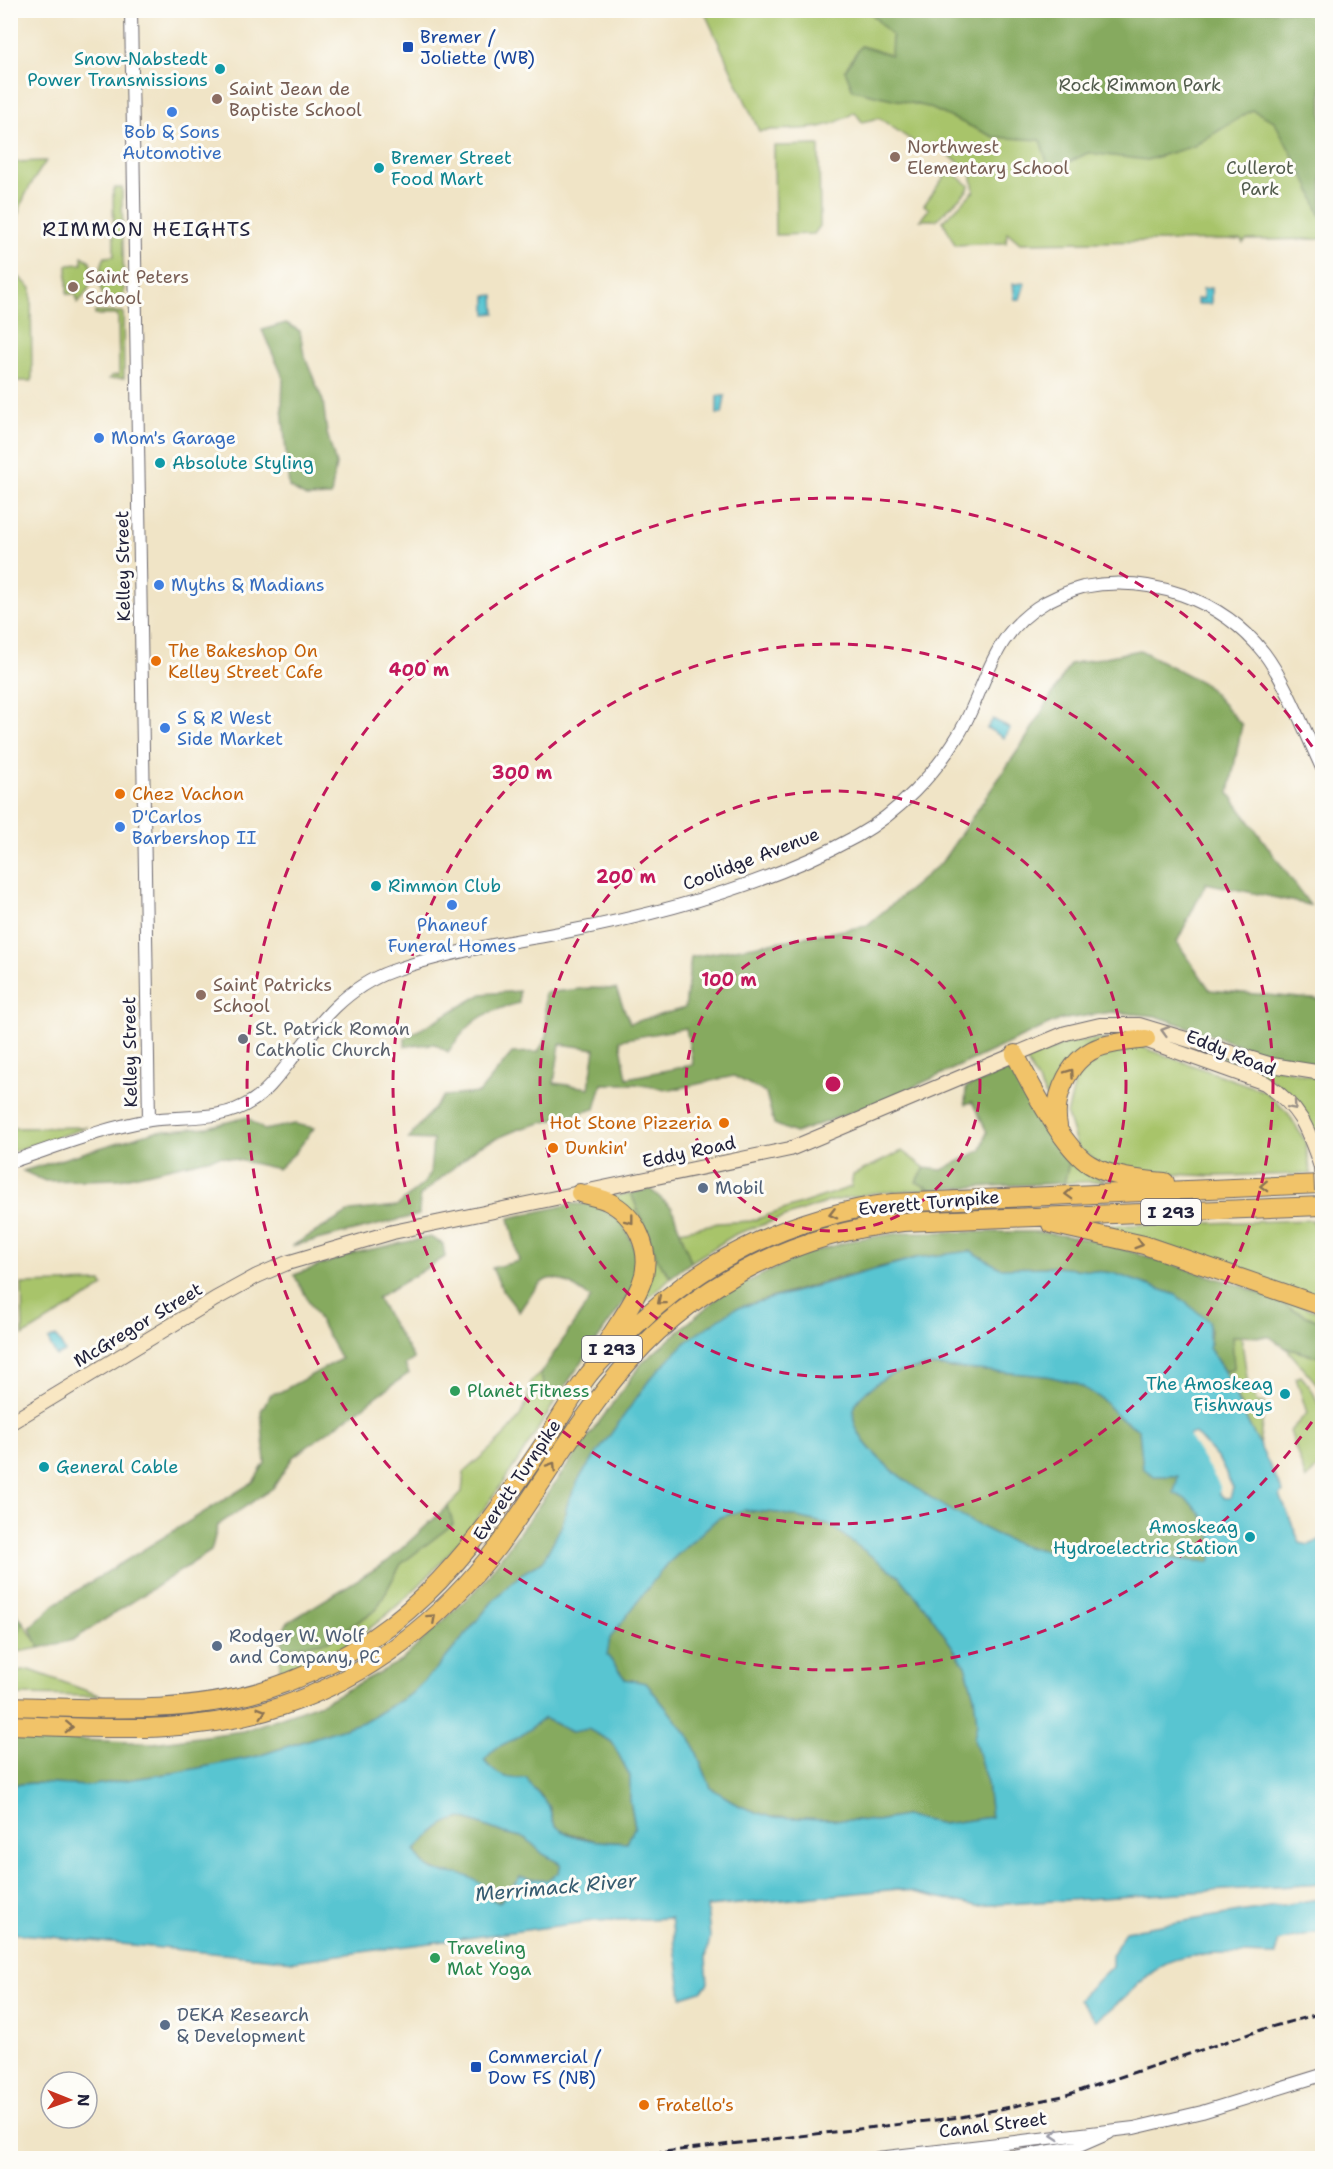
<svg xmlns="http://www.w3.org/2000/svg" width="1333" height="2169" font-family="'Shantell Sans',sans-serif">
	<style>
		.green { fill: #a8c46b; stroke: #657353; stroke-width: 1.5 }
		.forest { fill: #86aa5f; stroke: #54664d; stroke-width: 1.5; fill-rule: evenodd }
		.water { fill: #59c5d1; stroke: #3e7486; stroke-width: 1.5; fill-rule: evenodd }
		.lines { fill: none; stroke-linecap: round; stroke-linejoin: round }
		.river { stroke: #59c5d1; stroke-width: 18 }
		.tertiary-casing { stroke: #6a666c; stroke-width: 14 }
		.secondary-casing { stroke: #6a666c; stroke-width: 16 }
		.motorway-casing { stroke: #6a666c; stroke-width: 20 }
		.tertiary { stroke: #fff; stroke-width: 12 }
		.secondary { stroke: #f9e7c3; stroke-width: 14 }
		.motorway { stroke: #f1c369; stroke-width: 18 }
		.rail { stroke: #22223b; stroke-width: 3; stroke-dasharray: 9 4.5; stroke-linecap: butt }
		.secondary-bridge-casing { stroke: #6a666c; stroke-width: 16; stroke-linecap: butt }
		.secondary-bridge { stroke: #f9e7c3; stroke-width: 14 }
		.oneway { stroke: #988e86 }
		.oneway2 { stroke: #8a7252 }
		.oneway3 { stroke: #9c9ca7 }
		.ring { fill: none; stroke: #c2185b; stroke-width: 3; stroke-dasharray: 10 8 }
		.transit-dot { fill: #1a4fb4; stroke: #fdfcf7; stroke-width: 2 }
		.culture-dot { fill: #0f9aa8; stroke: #fdfcf7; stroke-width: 2 }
		.education-dot { fill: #8d6e63; stroke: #fdfcf7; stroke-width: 2 }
		.shop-dot { fill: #3f7fe0; stroke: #fdfcf7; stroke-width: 2 }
		.food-dot { fill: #e8710a; stroke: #fdfcf7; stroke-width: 2 }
		.worship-dot { fill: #6b7280; stroke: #fdfcf7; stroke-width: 2 }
		.service-dot { fill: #5c6f8a; stroke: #fdfcf7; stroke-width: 2 }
		.leisure-dot { fill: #2e9e5b; stroke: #fdfcf7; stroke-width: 2 }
		.labels { text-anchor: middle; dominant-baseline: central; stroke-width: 6; stroke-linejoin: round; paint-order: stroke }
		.shield { fill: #fdfcf7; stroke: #646373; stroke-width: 1.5 }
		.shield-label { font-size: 16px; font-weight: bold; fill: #22223b }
		.transit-label { font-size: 18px; fill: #164399; stroke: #fdfcf7; text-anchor: start }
		.culture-label { font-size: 18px; fill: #0d838f; stroke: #fdfcf7; text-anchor: start }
		.park-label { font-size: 18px; fill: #515b4c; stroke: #fdfcf7 }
		.education-label { font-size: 18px; fill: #785e54; stroke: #fdfcf7; text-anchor: start }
		.shop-label { font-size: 18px; fill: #366cbe; stroke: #fdfcf7; text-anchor: start }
		.street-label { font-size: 18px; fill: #22223b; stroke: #fdfcf7 }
		.food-label { font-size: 18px; fill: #c56008; stroke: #fdfcf7; text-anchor: start }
		.worship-label { font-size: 18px; fill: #5b616d; stroke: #fdfcf7; text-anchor: start }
		.service-label { font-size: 18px; fill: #4e5e75; stroke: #fdfcf7; text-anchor: start }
		.leisure-label { font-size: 18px; fill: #27864d; stroke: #fdfcf7; text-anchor: start }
		.neighbourhood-label { font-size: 20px; letter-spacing: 1.5px; fill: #22223b; stroke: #fdfcf7 }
		.water-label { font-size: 20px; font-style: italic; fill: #355b70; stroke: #fdfcf7 }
		.centre { fill: #c2185b; stroke: #fdfcf7; stroke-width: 3 }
		.ring-label { font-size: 18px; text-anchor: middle; font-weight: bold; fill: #c2185b; stroke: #fdfcf7; stroke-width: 6; stroke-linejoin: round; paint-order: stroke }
	</style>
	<rect width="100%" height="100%" fill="#fdfcf7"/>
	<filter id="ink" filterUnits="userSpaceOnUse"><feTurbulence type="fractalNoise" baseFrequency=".0167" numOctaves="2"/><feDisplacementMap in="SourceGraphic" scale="12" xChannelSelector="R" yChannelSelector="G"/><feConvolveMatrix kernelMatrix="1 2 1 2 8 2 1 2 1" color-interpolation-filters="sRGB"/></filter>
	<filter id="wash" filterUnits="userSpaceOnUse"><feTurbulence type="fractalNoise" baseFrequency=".008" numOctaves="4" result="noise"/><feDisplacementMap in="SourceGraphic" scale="24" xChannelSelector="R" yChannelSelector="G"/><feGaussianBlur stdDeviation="1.35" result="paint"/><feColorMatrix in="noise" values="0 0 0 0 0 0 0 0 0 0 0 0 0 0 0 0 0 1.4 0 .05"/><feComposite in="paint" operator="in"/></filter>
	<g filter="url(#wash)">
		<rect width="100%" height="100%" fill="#f0e4c6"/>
		<path class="green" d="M704 11H1322V239L1246 240 1243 243 1241 240 1020 243 1007 232 1006 243 955 245 943 221 974 191 971 171 933 144 927 151 879 118 862 122 855 112C821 135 797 127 759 131Z
			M819 145 820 226 814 234 775 235 774 146Z
			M46 161C22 197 11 215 19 259L11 261V162Z
			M949 170 969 185 968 190 936 220H920L929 209 924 205Z
			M115 188H122L124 303 106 302C98 290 98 269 105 257L114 256 113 191Z
			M82 256 90 261C94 280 91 290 77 303L76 294H67V265L82 264Z
			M11 276 19 277 31 288 32 381H11Z
			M95 312H123L124 378 109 379 111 376 119 375 118 315H95Z
			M1108 1038 1085 1051 1053 1109 1026 1060 1069 1042Z
			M1139 1046 1264 1091 1288 1113 1305 1141 1311 1174 1212 1176 1151 1173 1104 1167 1077 1147 1067 1115 1076 1078 1104 1053Z
			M1204 1049 1322 1079V1138L1319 1148C1301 1079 1261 1075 1201 1052Z
			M88 1127 11 1152V1128Z
			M902 1151 925 1168 917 1182 931 1189 873 1193 828 1202 736 1234 691 1262 680 1231 718 1223 751 1221 851 1187 853 1175Z
			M1070 1159 1083 1171 1106 1181 1064 1183Z
			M631 1193 659 1262 671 1277 630 1315 650 1268 610 1197Z
			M1313 1220 1322 1262V1300L1098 1226Z
			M101 1282 103 1286 100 1289 23 1336 22 1284Z
			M1245 1287 1322 1313V1323Z
			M1241 1335 1248 1384 1257 1402 1265 1403 1259 1446 1225 1372 1234 1369 1231 1337Z
			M1286 1348 1322 1358V1390Z
			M540 1374 546 1390 561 1392C501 1491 439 1586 340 1649 321 1661 298 1669 278 1679L282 1649 329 1641 376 1610 401 1564 453 1524 448 1506 462 1492 464 1472C491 1447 530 1422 530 1382Z
			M1301 1376C1327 1405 1323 1426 1322 1463L1306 1480 1290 1431 1307 1413 1296 1378Z
			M23 1622 40 1648 11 1653V1651Z
			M30 1670 101 1696 11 1695V1673Z"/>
		<path class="forest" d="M869 11H1322V220L1310 188 1274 121 1252 110 1194 146 1147 160 1088 153 1050 171 1040 140 994 137 928 107 853 90 845 70 861 46 891 55 892 36Z
			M286 323 300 331 304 355 323 401 327 433 336 464 331 496 306 497 289 487 282 407 283 377 262 330Z
			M1140 650 1205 684 1242 725 1229 793 1310 905 1206 883 1177 942 1210 990 1322 1000V1065L1280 1059 1156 1016 1112 1012 1059 1020 881 1102 795 1133 774 1124 766 1093 734 1076 671 1090 635 1084H602L595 1109 519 1129 479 1146 420 1196 419 1215 292 1246 351 1211 397 1206 424 1183 430 1174 433 1140 408 1139 444 1096 479 1093 512 1053 538 1052 547 1036 544 993 589 988 616 989 630 1023 685 1008 691 957 866 926 941 863 1027 737 1070 664ZM686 1028 693 1065 627 1078 620 1040ZM560 1044 595 1049 589 1088 554 1083Z
			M519 991V1003C481 1013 471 1020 448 1052L435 1044 405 1046V1038L482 994Z
			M1009 1070 1022 1079 1070 1159 1064 1183 931 1189 916 1182 925 1168 942 1170 981 1150 987 1132 972 1102 965 1104 966 1087Z
			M247 1117 264 1130 295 1124 314 1128 295 1153 278 1169 221 1156 120 1179 45 1181 23 1171 156 1131 208 1127Z
			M650 1189 672 1208 691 1262 671 1277 659 1262 631 1193Z
			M572 1204H595L622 1222 637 1253 634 1287 561 1392 546 1390 540 1374 591 1298C550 1270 546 1270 519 1312L503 1291 492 1268 519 1261 509 1218Z
			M908 1232H1039L1094 1240 1245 1287 1322 1323V1358L1286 1348 1270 1337 1232 1336 1234 1369 1225 1372 1209 1348 1211 1329 1176 1295 1113 1273 1055 1267 1000 1268 971 1251 916 1258 838 1278 734 1309 568 1502 562 1525 543 1561 521 1574 494 1600 441 1664 411 1694 363 1722 258 1756 179 1772 88 1786 33 1783 11 1785V1737L153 1743 243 1731 324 1702 401 1661 481 1585 642 1363 722 1294 803 1255 857 1239Z
			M430 1237 443 1244 445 1257 377 1298 414 1359 405 1365 409 1373 293 1457 273 1488 218 1525 211 1551 73 1640 40 1648 30 1628 55 1604 253 1482 265 1463 261 1411 271 1394 280 1392 341 1359 294 1275 354 1253Z
			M931 1366 1047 1376 1076 1383 1102 1399 1116 1415 1139 1430 1141 1449 1154 1476H1178C1192 1503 1223 1531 1210 1563 1179 1559 1147 1554 1115 1552 1085 1549 1049 1555 1020 1545 984 1532 807 1440 865 1393 873 1386 884 1376 895 1373 906 1370 919 1368 931 1366Z
			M448 1506 453 1524 401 1564 376 1610 329 1641 282 1649 284 1629 287 1623 388 1561Z
			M744 1510 779 1513 828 1524 900 1577 928 1611 965 1665 974 1696 977 1723 975 1740 987 1783 991 1817 943 1824 905 1816 877 1821 770 1817 740 1806 711 1788 691 1739 646 1683 625 1679 607 1655 609 1638 664 1567 718 1518Z
			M11 1607 23 1622 11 1651 10 1608Z
			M544 1718 571 1732 588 1729 612 1742 630 1776V1801L635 1827 627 1843 597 1841 561 1831 553 1822 550 1808 539 1793 529 1784 509 1780 492 1770 484 1760 495 1748 519 1737Z
			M463 1818 504 1833 526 1838 543 1854 561 1864 559 1872 547 1880 520 1877 499 1903 489 1898 465 1876 445 1875 425 1865 415 1850C430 1836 441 1820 463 1818Z"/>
		<path class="water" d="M1025 283 1020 299 1015 300 1013 284Z
			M1211 288V304H1197V299H1203V289Z
			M494 295 495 313 486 314V296Z
			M717 396H725L722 414H717Z
			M993 719 1010 729 1004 738 987 728Z
			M971 1251 1000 1268 1055 1267 1113 1273 1176 1295 1209 1321V1348L1230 1381 1239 1405 1283 1492 1280 1495 1300 1543 1309 1545 1321 1539 1322 1542V1884L977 1906 899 1889 707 1907 710 1937 706 1958 708 1983 701 1991 682 1997 671 1918 594 1921 294 1961 11 1933V1785L33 1783 88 1786 179 1772 258 1756 363 1722 411 1694 441 1664 494 1600 521 1574 543 1561 562 1525 568 1502 580 1477 650 1379 688 1340 734 1309 916 1258ZM931 1366 1047 1376 1076 1383 1102 1399 1116 1415 1139 1430 1143 1468 1154 1476H1178L1174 1493C1200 1504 1221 1535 1210 1562 1179 1561 1147 1554 1115 1552 1085 1549 1049 1555 1020 1545 984 1532 807 1440 865 1393 873 1386 884 1376 895 1373 906 1370 919 1368 931 1366ZM1195 1433 1219 1460 1233 1488 1230 1498H1224C1211 1484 1181 1455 1186 1436ZM744 1510 779 1513 828 1524 900 1577 928 1611 965 1665 974 1696 977 1723 974 1739 987 1783 991 1817 943 1824 905 1816 877 1821 770 1817 740 1806 711 1788 691 1739 646 1683 625 1679 607 1655 610 1638 664 1567 718 1518ZM544 1718 572 1732 588 1729 612 1742 630 1776V1801L635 1826 627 1843C606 1842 570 1841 555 1825 550 1819 552 1810 547 1803 540 1795 530 1788 527 1778 507 1780 497 1776 484 1761L495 1748 519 1737ZM463 1818 504 1833 526 1838 543 1854 561 1864 559 1872 547 1880 520 1877 499 1903 489 1898 483 1885C478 1882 472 1878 466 1876 444 1870 426 1877 415 1850 430 1836 441 1820 463 1818Z
			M56 1336 65 1352 56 1356 48 1340Z
			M1318 1899 1322 1932 1277 1942 1276 1955C1245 1955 1187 1949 1161 1966 1137 1981 1121 2005 1096 2020L1079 1999 1112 1966V1956L1125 1931Z"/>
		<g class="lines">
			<path class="river" d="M1176 1433 1211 1488"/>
		</g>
	</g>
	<g filter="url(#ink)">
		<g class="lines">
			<g class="tertiary-casing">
				<path id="tertiary" d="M131 10 149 1120
					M10 1162C56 1147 103 1128 150 1120 185 1115 221 1122 252 1101 268 1091 279 1075 291 1060 319 1023 346 987 392 971 448 951 507 943 565 932 664 913 768 885 857 836 898 813 935 774 959 734 989 683 989 635 1046 602 1058 596 1070 590 1083 587 1149 574 1222 599 1264 653 1286 682 1306 734 1322 768
					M878 2158 1134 2128 1202 2112 1322 2075
					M1007 2158 1077 2147 1109 2133"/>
			</g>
			<g class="secondary-casing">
				<path id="secondary" d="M1136 1037 1265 1083C1300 1107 1308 1128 1321 1167
					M10 1423 215 1299 257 1276 287 1263 393 1232 790 1149 1066 1033 1100 1025H1139L1272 1065 1322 1073"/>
			</g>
			<g class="motorway-casing">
				<path id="motorway" d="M1015 1054C1029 1082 1064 1149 1089 1164 1109 1177 1141 1180 1165 1182
					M1058 1126C1052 1095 1071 1055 1103 1046 1117 1042 1132 1041 1146 1039
					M580 1193C589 1196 599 1197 607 1201 637 1215 654 1253 641 1284 632 1307 615 1327 603 1349
					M1051 1224 1144 1245 1322 1306
					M10 1706C97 1708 185 1716 268 1689 399 1647 465 1560 539 1451 556 1426 570 1399 589 1374 599 1362 611 1351 622 1339 695 1263 787 1217 892 1203L1322 1184
					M10 1725C102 1728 194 1736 282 1706 369 1677 443 1619 498 1546 543 1484 580 1416 631 1359 701 1280 800 1233 903 1222L1322 1206"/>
			</g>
			<use href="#tertiary" class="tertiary"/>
			<use href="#secondary" class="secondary"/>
			<use href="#motorway" class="motorway"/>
			<path class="rail" d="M612 2158 961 2117 1063 2096 1267 2028 1322 2013"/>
			<g class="secondary-bridge-casing">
				<path id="secondary-bridge" d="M1321 1167 1322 1191"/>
			</g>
			<use href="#secondary-bridge" class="secondary-bridge"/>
		</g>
		<defs><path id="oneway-chevron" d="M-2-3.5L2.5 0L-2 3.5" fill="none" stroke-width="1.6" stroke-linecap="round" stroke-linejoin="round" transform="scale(1.5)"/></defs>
		<g class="oneway">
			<use href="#oneway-chevron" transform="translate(1165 1031) rotate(-164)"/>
			<use href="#oneway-chevron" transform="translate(1293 1106) rotate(49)"/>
		</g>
		<g class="oneway2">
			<use href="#oneway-chevron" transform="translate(1070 1073) rotate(-55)"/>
			<use href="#oneway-chevron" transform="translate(1264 1186) rotate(178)"/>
			<use href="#oneway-chevron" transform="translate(1069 1194) rotate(178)"/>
			<use href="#oneway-chevron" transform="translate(833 1214) rotate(166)"/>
			<use href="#oneway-chevron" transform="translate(630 1220) rotate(52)"/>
			<use href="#oneway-chevron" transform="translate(1139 1244) rotate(17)"/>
			<use href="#oneway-chevron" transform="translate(661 1301) rotate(140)"/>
			<use href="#oneway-chevron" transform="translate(552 1466) rotate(-56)"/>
			<use href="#oneway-chevron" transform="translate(432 1618) rotate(-42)"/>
			<use href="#oneway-chevron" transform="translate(262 1712) rotate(-17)"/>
			<use href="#oneway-chevron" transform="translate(69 1727) rotate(2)"/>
		</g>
		<use class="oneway3" href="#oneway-chevron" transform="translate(1055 2135) rotate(174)"/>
	</g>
	<g class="ring">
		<circle cx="833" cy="1084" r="147"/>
		<circle cx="833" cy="1084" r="293"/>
		<circle cx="833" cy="1084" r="440"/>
		<path d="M1322 1407A586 586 0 1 1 1322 761"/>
	</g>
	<g class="transit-dot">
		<rect x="402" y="41" width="12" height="12" rx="3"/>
		<rect x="470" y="2061" width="12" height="12" rx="3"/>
	</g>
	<g class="culture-dot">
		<circle cx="220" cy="69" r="6"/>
		<circle cx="379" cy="168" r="6"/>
		<circle cx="160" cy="463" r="6"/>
		<circle cx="376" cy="886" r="6"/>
		<circle cx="1285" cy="1394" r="6"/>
		<circle cx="44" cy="1467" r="6"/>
		<circle cx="1250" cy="1537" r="6"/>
	</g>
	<g class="education-dot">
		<circle cx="217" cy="99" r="6"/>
		<circle cx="895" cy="157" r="6"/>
		<circle cx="73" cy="287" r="6"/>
		<circle cx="201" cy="995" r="6"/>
	</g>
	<g class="shop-dot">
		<circle cx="172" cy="112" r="6"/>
		<circle cx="99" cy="438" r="6"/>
		<circle cx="159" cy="585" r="6"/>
		<circle cx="165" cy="728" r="6"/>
		<circle cx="120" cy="827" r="6"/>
		<circle cx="452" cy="905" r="6"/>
	</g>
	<g class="food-dot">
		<circle cx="156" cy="661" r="6"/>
		<circle cx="120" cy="794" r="6"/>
		<circle cx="724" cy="1123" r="6"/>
		<circle cx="553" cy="1148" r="6"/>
		<circle cx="644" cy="2105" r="6"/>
	</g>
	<circle class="worship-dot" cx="243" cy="1039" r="6"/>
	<g class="service-dot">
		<circle cx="703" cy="1188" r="6"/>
		<circle cx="217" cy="1646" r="6"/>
		<circle cx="165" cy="2025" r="6"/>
	</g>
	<g class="leisure-dot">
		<circle cx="455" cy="1391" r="6"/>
		<circle cx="435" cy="1958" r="6"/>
	</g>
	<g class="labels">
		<g class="shield">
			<rect x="1141" y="1199" width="60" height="26" rx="4.5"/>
			<rect x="582" y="1336" width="60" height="26" rx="4.5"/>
		</g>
		<g class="shield-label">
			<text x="1171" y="1212">I 293</text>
			<text x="612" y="1349">I 293</text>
		</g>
		<g class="transit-label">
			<text x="420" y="37">Bremer /<tspan x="420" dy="21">Joliette (WB)</tspan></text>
			<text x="488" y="2057">Commercial /<tspan x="488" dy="21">Dow FS (NB)</tspan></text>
		</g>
		<g class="culture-label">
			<text x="208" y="59" text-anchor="end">Snow-Nabstedt<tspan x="208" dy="21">Power Transmissions</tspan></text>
			<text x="391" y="158">Bremer Street<tspan x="391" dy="21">Food Mart</tspan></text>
			<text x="172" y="463">Absolute Styling</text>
			<text x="388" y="886">Rimmon Club</text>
			<text x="1273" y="1384" text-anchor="end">The Amoskeag<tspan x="1273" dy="21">Fishways</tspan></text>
			<text x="56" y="1467">General Cable</text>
			<text x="1238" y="1527" text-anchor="end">Amoskeag<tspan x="1238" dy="21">Hydroelectric Station</tspan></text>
		</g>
		<g class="park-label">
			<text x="1140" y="85">Rock Rimmon Park</text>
			<text x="1260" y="168">Cullerot<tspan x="1260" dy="21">Park</tspan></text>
		</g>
		<g class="education-label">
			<text x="229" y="89">Saint Jean de<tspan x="229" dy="21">Baptiste School</tspan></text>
			<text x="907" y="147">Northwest<tspan x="907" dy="21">Elementary School</tspan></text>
			<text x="85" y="277">Saint Peters<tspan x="85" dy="21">School</tspan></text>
			<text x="213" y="985">Saint Patricks<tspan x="213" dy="21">School</tspan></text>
		</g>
		<g class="shop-label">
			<text x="172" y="132" text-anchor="middle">Bob &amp; Sons<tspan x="172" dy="21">Automotive</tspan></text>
			<text x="111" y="438">Mom's Garage</text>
			<text x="171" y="585">Myths &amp; Madians</text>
			<text x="177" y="718">S &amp; R West<tspan x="177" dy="21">Side Market</tspan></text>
			<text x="132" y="817">D'Carlos<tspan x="132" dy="21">Barbershop II</tspan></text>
			<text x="452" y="925" text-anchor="middle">Phaneuf<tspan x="452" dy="21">Funeral Homes</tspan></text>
		</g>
		<g class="street-label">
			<text transform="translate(123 566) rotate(-91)">Kelley Street</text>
			<text transform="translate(751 859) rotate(-21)">Coolidge Avenue</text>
			<text transform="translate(130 1052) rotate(-91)">Kelley Street</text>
			<text transform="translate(1231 1053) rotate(22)">Eddy Road</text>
			<text transform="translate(689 1152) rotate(-12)">Eddy Road</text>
			<text transform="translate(929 1203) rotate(-5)">Everett Turnpike</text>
			<text transform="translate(138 1325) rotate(-31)">McGregor Street</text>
			<text transform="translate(517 1480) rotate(-56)">Everett Turnpike</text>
			<text transform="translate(993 2125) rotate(-7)">Canal Street</text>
		</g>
		<g class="food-label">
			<text x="168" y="651">The Bakeshop On<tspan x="168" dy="21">Kelley Street Cafe</tspan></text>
			<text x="132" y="794">Chez Vachon</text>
			<text x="712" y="1123" text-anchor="end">Hot Stone Pizzeria</text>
			<text x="565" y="1148">Dunkin'</text>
			<text x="656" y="2105">Fratello's</text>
		</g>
		<g class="worship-label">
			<text x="255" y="1029">St. Patrick Roman<tspan x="255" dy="21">Catholic Church</tspan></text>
		</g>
		<g class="service-label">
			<text x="715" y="1188">Mobil</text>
			<text x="229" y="1636">Rodger W. Wolf<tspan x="229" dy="21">and Company, PC</tspan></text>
			<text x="177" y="2015">DEKA Research<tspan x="177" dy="21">&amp; Development</tspan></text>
		</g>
		<g class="leisure-label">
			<text x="467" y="1391">Planet Fitness</text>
			<text x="447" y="1948">Traveling<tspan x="447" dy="21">Mat Yoga</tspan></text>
		</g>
		<g class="neighbourhood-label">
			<text x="147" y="229">RIMMON HEIGHTS</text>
		</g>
		<g class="water-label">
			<text transform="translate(556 1887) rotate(-5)">Merrimack River</text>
		</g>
	</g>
	<circle cx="833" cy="1084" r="9" class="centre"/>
	<g class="ring-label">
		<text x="419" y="676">400 m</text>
		<text x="522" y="779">300 m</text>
		<text x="626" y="883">200 m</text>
		<text x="729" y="986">100 m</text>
	</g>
	<rect width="1333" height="2169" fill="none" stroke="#fdfcf7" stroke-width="36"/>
	<g transform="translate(69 2100) rotate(91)"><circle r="28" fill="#fdfcf7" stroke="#a5a5ac" stroke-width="1.5"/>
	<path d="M0-4.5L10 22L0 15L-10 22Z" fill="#c8321e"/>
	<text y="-9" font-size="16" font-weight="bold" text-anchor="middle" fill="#22223b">N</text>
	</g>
</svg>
